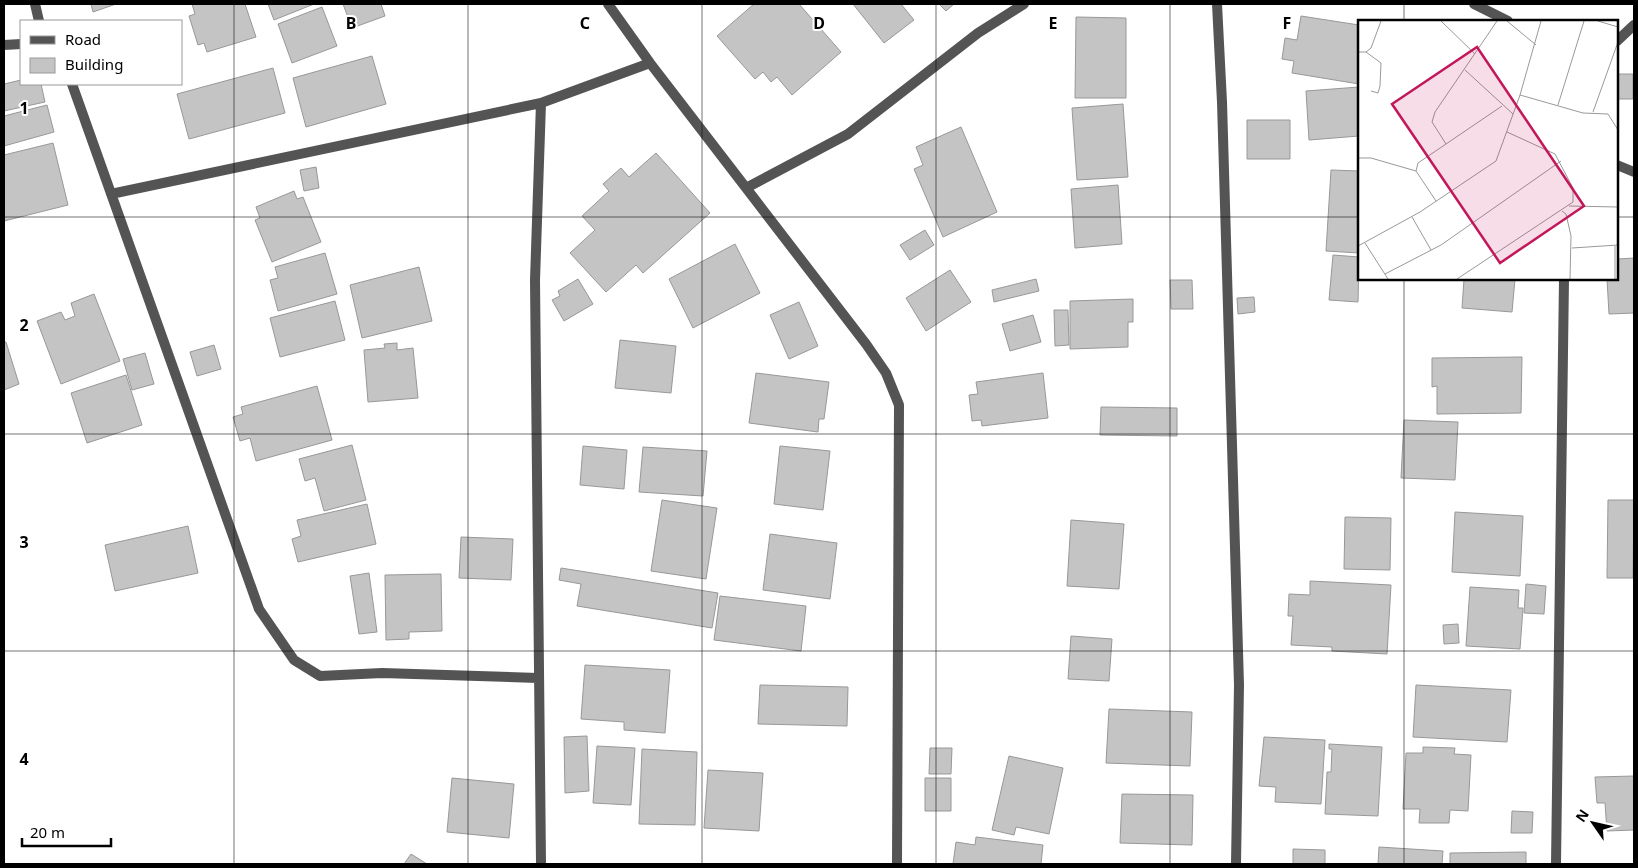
<svg xmlns="http://www.w3.org/2000/svg" width="1638" height="868" font-family="'Noto Sans',sans-serif">
	<style>
		.building { fill: #c4c4c4; stroke: #989898 }
		.lines { fill: none; stroke-linecap: round; stroke-linejoin: round }
		.minor { stroke: #545454; stroke-width: 10 }
		.grid { fill: none; stroke: #000; stroke-width: 1; stroke-opacity: 0.55 }
		.inset-road { fill: none; stroke: #999; stroke-width: 1 }
		.view { fill: #c2185b; fill-opacity: 0.15; stroke: #c2185b; stroke-width: 2.5 }
		.inset-edge { fill: none; stroke: #000; stroke-width: 2.5 }
		.grid-label { font-size: 16px; text-anchor: middle; font-weight: bold; fill: #000; stroke: #fff; stroke-width: 4; stroke-linejoin: round; paint-order: stroke }
	</style>
	<rect width="100%" height="100%" fill="#fff"/>
	<path class="building" d="M91 4H116L93 12Z
		M192 4H245L256 37 207 52 204 43 198 45 189 16 195 14Z
		M268 4H314L274 20Z
		M343 4H381L385 16 352 28Z
		M754 4H799L841 52 792 95 777 77 771 82 763 72 755 79 717 36Z
		M853 4H901L914 20 884 43Z
		M939 4H954L946 11Z
		M322 7 337 46 292 63 278 24Z
		M1301 16 1359 25V84L1292 73 1294 61 1282 59 1285 38 1297 40Z
		M1076 17 1126 18V98H1075Z
		M372 56 386 104 306 127 293 78Z
		M273 68 285 113 189 139 177 94Z
		M1617 74H1633V99H1617Z
		M21 80V84H41L45 102 4 111V84Z
		M1359 87V136L1309 140 1306 91Z
		M1123 104 1128 177 1077 180 1072 108Z
		M47 105 54 132 4 146V116Z
		M1247 120H1290V159H1247Z
		M961 127 997 212 943 237 914 169 923 165 916 147Z
		M53 143 68 205 4 221V155Z
		M656 153 710 213 643 273 636 265 606 292 570 253 595 230 582 216 609 191 603 184 621 168 629 177Z
		M316 167 319 188 304 191 300 170Z
		M1331 170 1359 171V253L1326 251Z
		M1118 185 1122 244 1075 248 1071 189Z
		M294 191 297 199 303 197 321 242 272 262 255 220 260 218 256 207Z
		M925 230 934 245 910 260 900 245Z
		M735 244 760 293 693 328 669 279Z
		M325 253 337 294 278 311 270 280 278 278 275 267Z
		M1333 255 1359 257 1358 302 1329 300Z
		M1634 258V313L1609 314 1607 279H1617V259Z
		M419 267 432 321 362 338 350 285Z
		M950 270 971 302 926 331 906 298Z
		M578 279 593 304 564 321 552 300 560 296 558 291Z
		M1036 279 1039 291 994 302 992 290Z
		M1464 279H1515L1512 312 1462 308Z
		M1170 280H1192L1193 309H1171Z
		M94 294 120 361 61 384 37 321 61 312 65 320 75 316 71 303Z
		M1254 297 1255 312 1238 314 1237 298Z
		M1133 299V322H1128V347L1070 349V301Z
		M335 301 345 340 280 357 270 318Z
		M799 302 818 346 789 359 770 315Z
		M1054 310H1068L1069 345 1055 346Z
		M1033 315 1041 342 1010 351 1002 324Z
		M620 340 676 346 671 393 615 388Z
		M4 342H6L19 384 4 390Z
		M397 343V350L413 348 418 398 368 402 364 350 385 348 384 344Z
		M214 345 221 369 197 376 190 352Z
		M145 353 154 384 132 390 123 359Z
		M1522 357 1521 413 1437 414V386L1432 387V358Z
		M756 373 829 382 824 419H819L818 432 749 423Z
		M1043 373 1048 418 982 426 981 420 972 421 969 395 978 394 976 382Z
		M126 375 142 425 87 443 71 393Z
		M317 386 332 440 256 461 250 438 240 441 233 417 243 414 241 407Z
		M1101 407 1177 408V436L1100 435Z
		M1404 420 1458 422 1455 480 1401 478Z
		M352 445 366 500 324 511 315 478 305 481 299 459Z
		M583 446 627 450 624 489 580 485Z
		M780 446 830 451 823 510 774 504Z
		M643 447 707 451 703 496 639 492Z
		M662 500 717 508 706 579 651 571Z
		M1608 500H1634L1633 578H1607Z
		M367 504 376 544 298 562 292 539 301 536 297 520Z
		M1455 512 1523 516 1520 576 1452 572Z
		M1345 517 1391 518 1390 570 1344 569Z
		M1071 520 1124 524 1119 589 1067 586Z
		M188 526 198 573 115 591 105 545Z
		M770 534 837 543 830 599 763 590Z
		M461 537 513 539 511 580 459 578Z
		M561 568 718 593 712 628 577 606 581 584 559 580Z
		M369 573 377 632 359 634 350 576Z
		M441 574 442 631 409 632V639L386 640 385 575Z
		M1310 581 1391 585 1387 654 1332 651V647L1291 645 1293 616H1288L1289 594 1310 595Z
		M1526 584 1546 586 1544 614 1524 613Z
		M1470 587 1519 590 1518 608H1523L1520 649 1466 646Z
		M720 596 806 606 801 651 714 640Z
		M1458 624 1459 643 1444 644 1443 625Z
		M1071 636 1112 639 1109 681 1068 679Z
		M585 665 670 670 665 733 624 730V722L581 719Z
		M760 685 848 687 847 726 758 724Z
		M1416 685 1511 690 1507 742 1413 737Z
		M1109 709 1192 712 1190 766 1106 763Z
		M587 736 589 791 565 793 564 737Z
		M1264 737 1325 740 1321 804 1275 802 1276 787 1259 786Z
		M1329 744 1382 747 1378 816 1325 814 1327 772H1331L1332 749H1329Z
		M597 746 635 748 631 805 593 803Z
		M1423 747 1455 748 1454 754 1471 755 1468 811 1450 810 1449 823H1419L1420 809H1403L1406 753H1423Z
		M930 748H952L951 774H929Z
		M642 749 697 752 695 825 639 824Z
		M1009 756 1063 768 1049 834 1016 827 1014 835 992 830Z
		M708 770 763 773 759 831 704 828Z
		M1634 776V830L1607 831 1605 803H1597L1595 777Z
		M452 778 514 784 509 838 447 832Z
		M925 778H951V811H925Z
		M1122 794 1193 795 1192 845 1120 843Z
		M1512 811 1533 812 1532 833H1511Z
		M976 837 1043 845 1041 864H953L956 842 975 845Z
		M1379 847 1443 851 1442 864H1378Z
		M1293 849 1325 850V864H1334H1293Z
		M1526 852V864H1450V853Z
		M411 854 427 864H404Z"/>
	<g class="lines">
		<path class="minor" d="M35 4 39 21
			M608 4 650 63 866 344 886 373 899 405 897 864
			M1217 4 1222 102 1239 685 1236 864
			M1474 4 1508 21
			M1617 41 1634 25
			M4 45 21 44
			M72 84 259 609 294 660 320 676 382 673 538 678
			M1617 165 1634 172
			M746 188 848 134 978 33 1024 4
			M111 194 541 103 650 63
			M541 864 535 280 541 103
			M1556 864 1564 279"/>
	</g>
	<path class="grid" d="M234 4V864M468 4V864M702 4V864M936 4V864M1170 4V864M1404 4V21M4 217H1359M1617 217H1634M1404 279V864M4 434H1634M4 651H1634"/>
	<g transform="translate(1358 20)">
		<rect width="260" height="260" fill="#fff"/>
		<path class="inset-road" d="M83 1 117 34M149 1 178 25M240 1 260 7M0 32H8L13 28 23 1M8 32 23 43 22 66 20 73 13 71M107 50 155 94M162 75 225 93 250 94 260 110M200 85 226 1M235 92 260 22M88 124 74 102 77 92 139 1M0 138H13L58 151M78 181 58 151 60 143 144 86M211 186 260 187M204 191 208 194 213 216 212 259M54 197 73 230M7 223 30 259M0 226 62 192 138 141 162 75 183 1M257 226V259M214 228 260 225M27 254 83 225 203 141M99 259 215 182V168L197 134 149 112"/>
		<path class="view" d="M119 27 226 186 142 243 34 84Z"/>
		<rect width="260" height="260" class="inset-edge"/>
	</g>
	<g class="grid-label">
		<text x="351" y="29">B</text>
		<text x="585" y="29">C</text>
		<text x="819" y="29">D</text>
		<text x="1053" y="29">E</text>
		<text x="1287" y="29">F</text>
		<text x="24" y="114">1</text>
		<text x="24" y="331">2</text>
		<text x="24" y="548">3</text>
		<text x="24" y="765">4</text>
	</g>
	<rect width="1638" height="868" fill="none" stroke="#000000" stroke-width="10"/>
	<rect x="20" y="20" width="162" height="65" fill="#ffffff" stroke="#999999"/>
	<rect x="30" y="36" width="25" height="8" fill="#545454" stroke="#999999"/>
	<text x="65" y="45" font-size="15" fill="#000000">Road</text>
	<rect x="30" y="58" width="25" height="15" fill="#c4c4c4" stroke="#999999"/>
	<text x="65" y="70" font-size="15" fill="#000000">Building</text>
	<g transform="translate(1593 823) rotate(304)" stroke="#ffffff" stroke-width="4" paint-order="stroke">
	<path d="M0-4L9 19L0 12L-9 19Z" fill="#000000"/>
	<text y="-8" font-size="14" font-weight="bold" text-anchor="middle" fill="#000000">N</text>
	</g>
	<path d="M22 838v8h89v-8" fill="none" stroke="#000000" stroke-width="2.5"/>
	<text x="30" y="838" font-size="15" fill="#000000" stroke="#ffffff" stroke-width="4" paint-order="stroke">20 m</text>
</svg>
